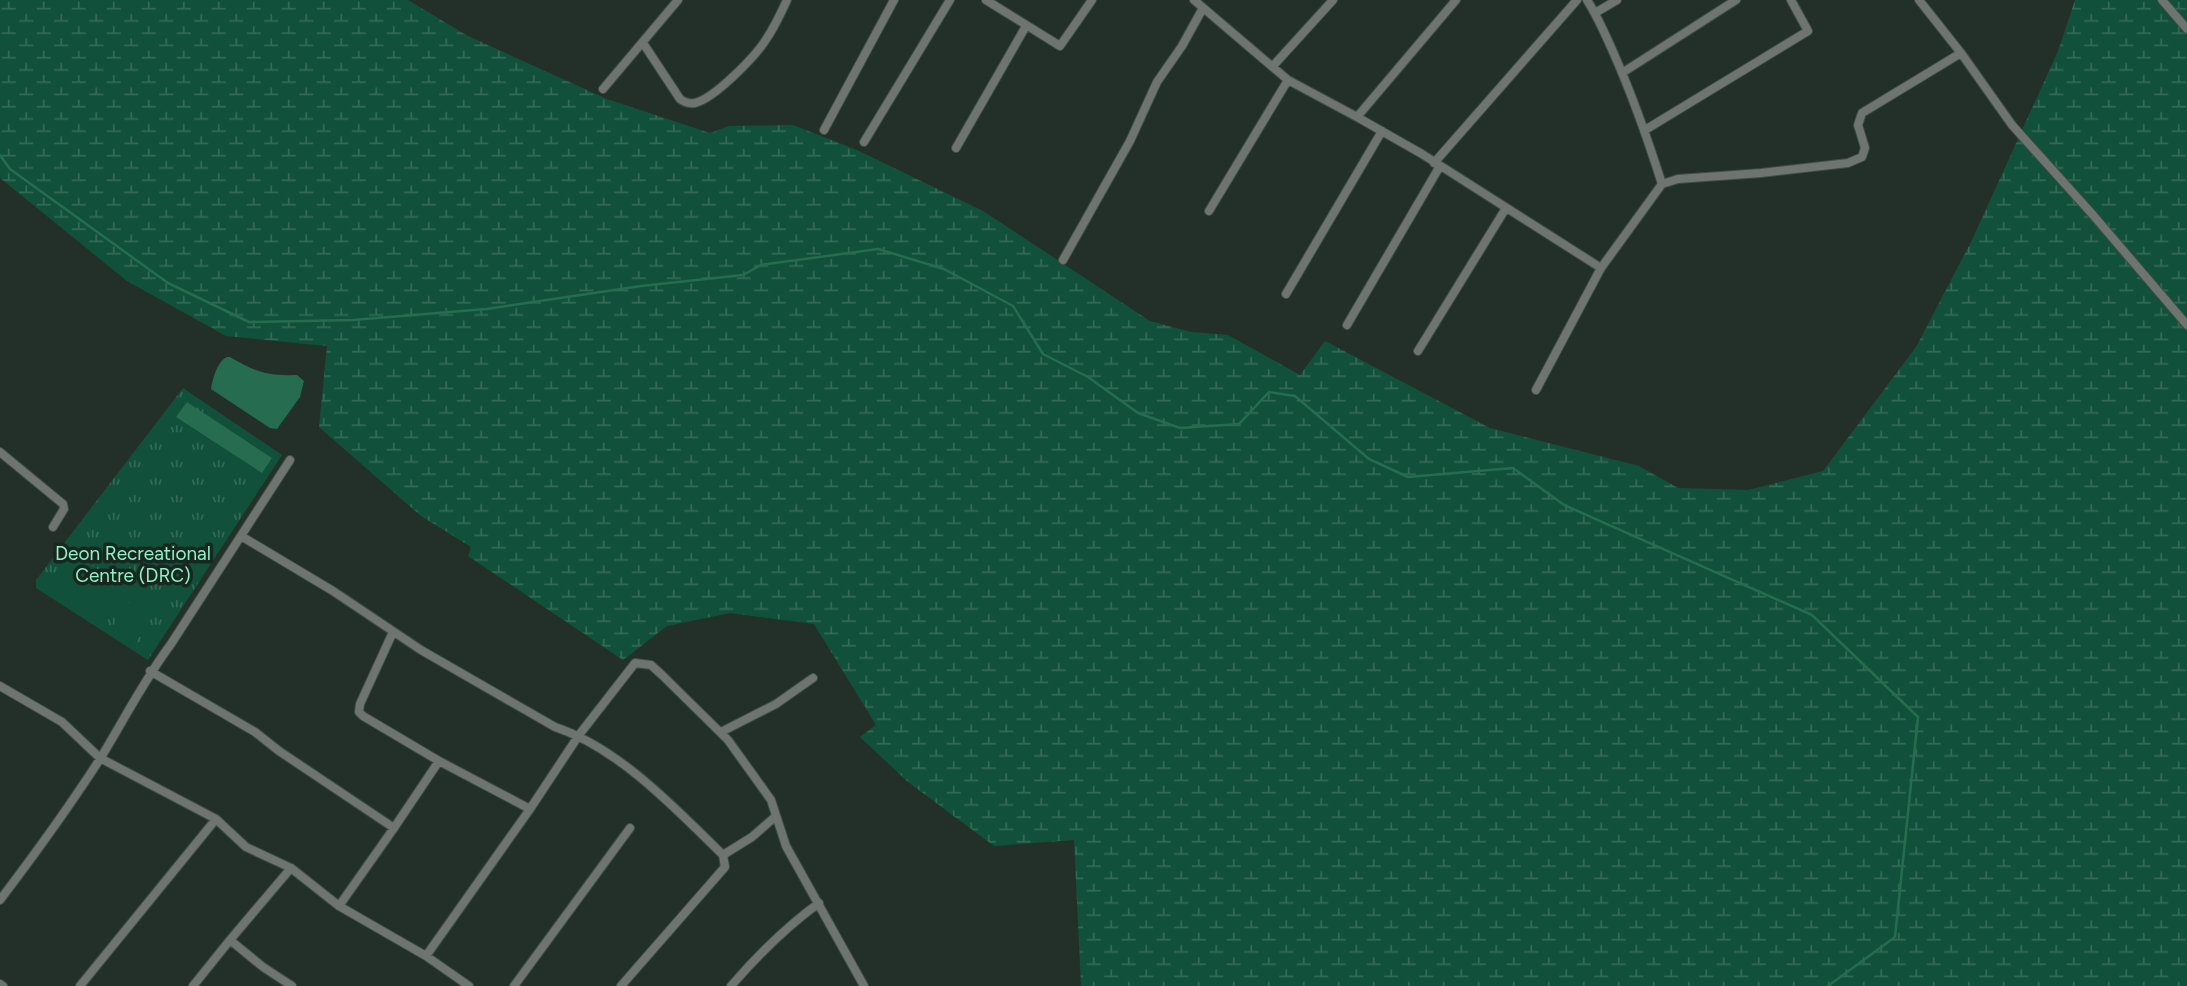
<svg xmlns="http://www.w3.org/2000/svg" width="2187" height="986" font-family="Figtree,sans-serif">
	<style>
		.wetland { fill: url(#wetland-marsh) }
		.park { fill: url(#park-tufts) }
		.pitch { fill: #11513b }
		.water { fill: #256c51 }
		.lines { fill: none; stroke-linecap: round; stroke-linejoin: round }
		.stream { stroke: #256c51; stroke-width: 2.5 }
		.minor-casing { stroke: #3f4c46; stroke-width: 10 }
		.minor { stroke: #6e7571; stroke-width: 8 }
		.labels { text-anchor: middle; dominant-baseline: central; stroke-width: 7; stroke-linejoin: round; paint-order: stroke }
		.park-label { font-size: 19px; fill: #8cf1c6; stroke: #1a2620 }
	</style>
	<defs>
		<pattern id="wetland-marsh" width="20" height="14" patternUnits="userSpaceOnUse" patternTransform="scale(1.75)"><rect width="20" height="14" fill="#11513b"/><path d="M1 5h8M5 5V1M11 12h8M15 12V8" fill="none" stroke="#336957"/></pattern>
		<pattern id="park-tufts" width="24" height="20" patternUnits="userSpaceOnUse" patternTransform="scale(1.75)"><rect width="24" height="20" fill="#11513b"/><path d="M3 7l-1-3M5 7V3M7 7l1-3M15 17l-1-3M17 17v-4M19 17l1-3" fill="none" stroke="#336957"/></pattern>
	</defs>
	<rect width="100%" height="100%" fill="#23302a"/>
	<path class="wetland" d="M0 0H408L468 36 607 99 710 133 729 126 793 125 857 150 983 211 1150 321 1191 332 1228 335 1300 375 1325 341 1490 428 1639 466 1678 488 1748 490 1823 471 1916 347 1972 240 2058 51 2075 0H2187V986H1081L1074 840 994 846 908 782 860 737 876 725 814 624 730 613 667 626 623 660 468 556 471 547 421 516 319 427 327 346 226 336 127 281 0 178Z"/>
	<path class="park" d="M183 388 282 455 148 660 36 588V580Z"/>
	<path class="pitch" d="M82 559 100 571 75 608 57 596Z
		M102 573 126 589 102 625 78 609Z
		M142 584 164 599 133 646 110 631Z"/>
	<path class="water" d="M227 357H230C256 372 267 376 297 375L304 381 300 397 277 429 270 428 211 389C213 378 217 362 227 357Z
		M187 402 272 458 262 473 176 417Z"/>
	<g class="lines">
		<path class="stream" d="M0 155 10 169 168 283 249 322 353 320 486 309 641 286 743 275 761 265 878 249 944 269 1013 306 1043 354 1088 377 1138 413 1180 428 1239 424 1269 392 1295 396 1369 459 1408 477 1513 468 1564 505 1812 615 1918 717 1895 937 1828 986"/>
		<g class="minor-casing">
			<path id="minor" d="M986 0 1060 46 1092 0
				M1194 0 1288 80 1357 117 1422 154 1601 268
				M1587 0C1598 17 1606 36 1614 54 1633 97 1648 140 1662 184
				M1919 0 1961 53 2012 125 2093 215 2187 325
				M2162 0 2187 29
				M1595 13 1617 0
				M643 43 680 99C685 103 689 104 695 103 715 98 756 56 767 38 775 26 781 13 787 0
				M1273 66 1333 0
				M1622 73 1736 0
				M603 89 678 0
				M1357 117 1456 0
				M824 130 894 0
				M1645 130 1808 31 1791 0
				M864 142 950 0
				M956 148 1026 26
				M1434 163 1577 0
				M1209 211 1288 80
				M1063 260 1130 141 1157 82 1182 46 1203 8
				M1286 294 1382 131
				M1347 325 1440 166
				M1418 351 1506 208
				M1536 390 1601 268 1662 184 1678 179 1761 173 1848 163 1862 157 1865 148 1858 125 1862 113 1961 53
				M0 452 63 504 64 509 53 527
				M241 536 333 591 421 650 555 727C619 748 676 809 723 855L725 867 621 986
				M393 632 360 704 359 712 363 716 439 761
				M150 671 255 732 279 751 394 828 439 761 530 809
				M0 686 62 722 100 758 216 819 246 847 291 868 339 906 426 956 469 986
				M721 732 776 704 813 678
				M723 855 752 837 776 816
				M291 868 230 940 263 967 292 986
				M0 900C35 854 69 807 100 759 124 720 144 680 171 644L290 460
				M339 906 394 828
				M426 956 530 809 579 735 635 663 651 665 662 675 728 740 771 800 786 846 864 986
				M0 984 3 986
				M80 986 216 819
				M193 986 230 940
				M514 986 630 828
				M731 986C757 956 786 927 819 903"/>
		</g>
		<use href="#minor" class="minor"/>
	</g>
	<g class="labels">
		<g class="park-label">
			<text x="133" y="553">Deon Recreational<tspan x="133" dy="22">Centre (DRC)</tspan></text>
		</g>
	</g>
</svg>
